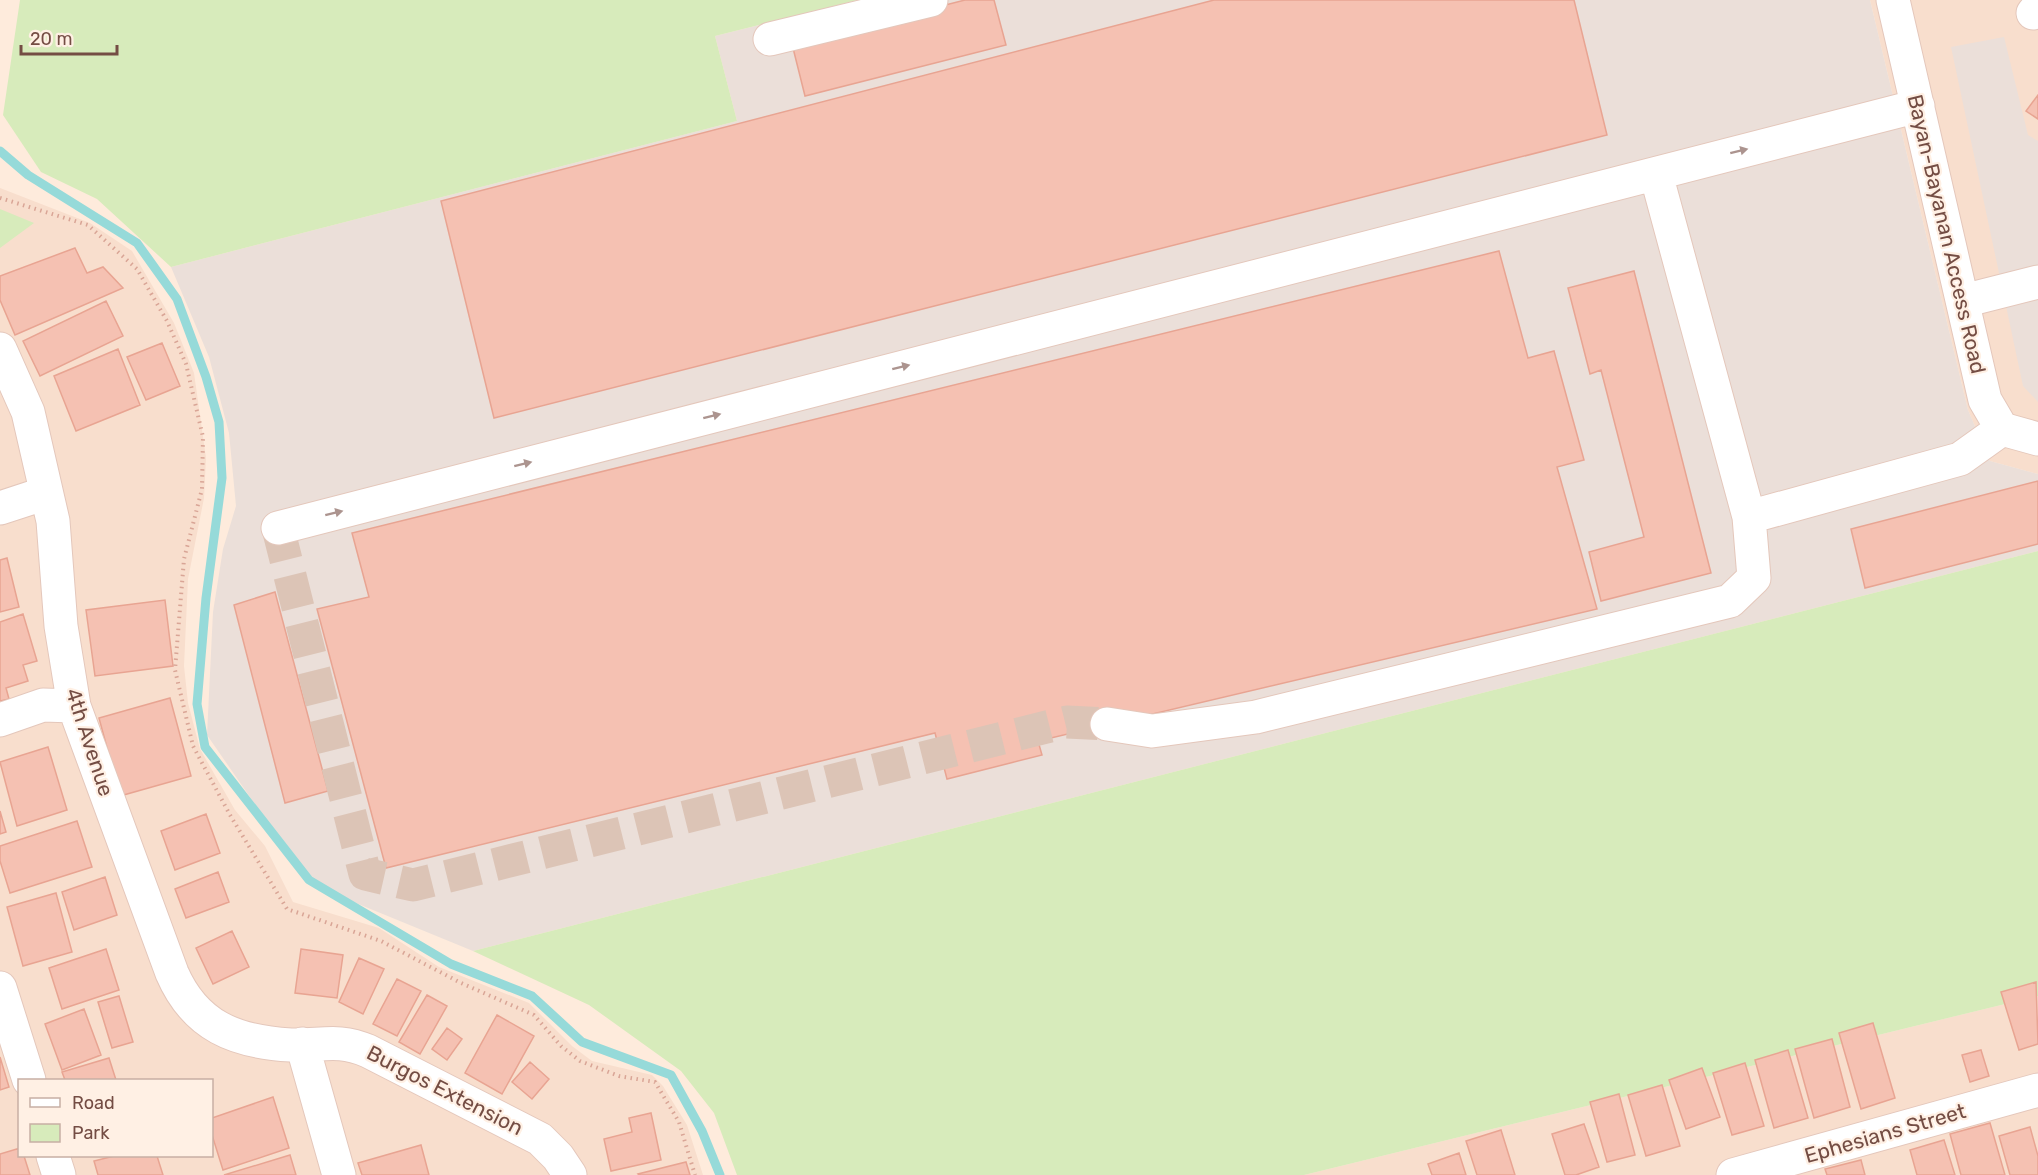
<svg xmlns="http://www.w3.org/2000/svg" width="2038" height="1175" font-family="Rubik,sans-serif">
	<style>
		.residential { fill: #f8decd; fill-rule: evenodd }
		.industrial { fill: #ebdfd9 }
		.green { fill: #d7ebbb }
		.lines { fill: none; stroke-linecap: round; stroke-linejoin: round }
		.stream { stroke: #96dad9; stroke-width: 9 }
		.building { fill: #f5c1b2; stroke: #e8a492; stroke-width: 1.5 }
		.minor-tunnel { stroke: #dcc4b6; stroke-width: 33; stroke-dasharray: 33 16; stroke-linecap: butt }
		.minor-casing { stroke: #e4c7bb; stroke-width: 35 }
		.path { stroke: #d9a596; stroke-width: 4; stroke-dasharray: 1.5 4.5; stroke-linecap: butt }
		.minor { stroke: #fff; stroke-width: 33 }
		.oneway { fill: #ac948f }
		.labels { text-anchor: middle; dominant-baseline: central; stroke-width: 4.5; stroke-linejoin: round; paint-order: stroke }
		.street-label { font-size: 21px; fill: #744d44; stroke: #fff0e4 }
	</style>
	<rect width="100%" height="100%" fill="#feebdc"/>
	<path class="residential" d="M1870 0H2038V474L1990 461 1968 410Z
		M0 188 90 223 132 251 174 323 194 373 206 458 204 498 188 579 184 666 188 703 200 749 235 810 265 846 293 902 379 928 439 967 529 1003 572 1046 592 1061 652 1075 663 1086 687 1125 703 1175H0ZM20 1080H212V1156H20Z
		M2038 996V1175H1304Z"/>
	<path class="industrial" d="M858 0H1870L1968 410 1990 461 2038 474V551L473 951 334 894 304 875 207 735 213 612 223 549 236 506 229 433 209 357 171 267 737 121 715 36Z
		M2004 37 2028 135 2038 141V402L2023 386 1951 47Z"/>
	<path class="green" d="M20 0H858L715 36 737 121 171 267 97 199 41 172 3 115Z
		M0 209 34 223 0 248Z
		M2038 551V996L1304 1175H737L714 1113 681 1071 589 1005 473 951Z"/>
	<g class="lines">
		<path class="stream" d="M0 151 28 175 137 243 177 299 206 377 219 422 222 478 206 598 197 704 205 747 309 880 451 964 532 996 582 1042 671 1075 702 1131 720 1175"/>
	</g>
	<path class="building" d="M965 0H994L1006 45 805 96 792 44Z
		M1214 0H1574L1607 135 494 418 441 201Z
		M2038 95V119L2026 111Z
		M75 248 87 273 103 267 123 288 15 335 0 300V276Z
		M1499 251 1528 358 1554 351 1584 460 1557 467 1597 609 1038 741 1042 755 947 779 935 733 386 868 317 609 369 597 352 533Z
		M1634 271 1711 573 1601 601 1589 552 1644 537 1601 370 1590 374 1568 288Z
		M106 301 123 336 40 376 23 341Z
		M162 343 180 386 146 400 127 357Z
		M118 349 140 405 76 431 54 376Z
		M2038 481V544L1865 588 1851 529Z
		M7 558 19 607 0 612V560Z
		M275 592 328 791 285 803 234 605Z
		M165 600 173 666 95 676 86 610Z
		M23 614 37 661 23 665 28 681 6 688 9 699 0 701V622Z
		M170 698 191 776 120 796 99 718Z
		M48 747 67 810 17 826 0 762Z
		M0 811 6 832 0 834Z
		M206 814 220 853 175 870 161 831Z
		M77 821 92 867 10 893 0 861V846Z
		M218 872 229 902 186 918 175 889Z
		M105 877 117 915 74 930 62 892Z
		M56 893 72 952 23 966 7 907Z
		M232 931 249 967 213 984 196 948Z
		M106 949 119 990 62 1009 49 968Z
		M301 949 343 955 337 998 295 993Z
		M359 958 384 969 363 1014 339 1002Z
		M397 979 421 991 397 1036 373 1024Z
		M2036 982 2038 1044 2019 1050 2001 992Z
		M427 995 447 1006 420 1054 399 1042Z
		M119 996 133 1042 112 1048 98 1002Z
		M84 1009 101 1055 62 1070 45 1024Z
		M497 1015 534 1036 502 1094 465 1073Z
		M1873 1023 1895 1098 1861 1109 1839 1033Z
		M447 1028 462 1039 447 1060 432 1049Z
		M1832 1039 1850 1107 1814 1118 1795 1049Z
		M1788 1050 1808 1118 1774 1128 1755 1060Z
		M1981 1050 1989 1076 1970 1082 1962 1055Z
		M0 1057 9 1087 0 1090Z
		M109 1058 116 1080H65L62 1072Z
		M530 1062 549 1079 532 1099 512 1082Z
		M1745 1063 1764 1126 1732 1135 1713 1073Z
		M1702 1068 1720 1117 1686 1129 1669 1080Z
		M1662 1085 1680 1146 1646 1156 1628 1095Z
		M1619 1094 1635 1155 1607 1162 1590 1102Z
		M273 1097 289 1148 223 1170 212 1135V1118Z
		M651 1113 661 1160 611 1171 604 1139 632 1132 629 1118Z
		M1990 1123 2005 1175H1961L1950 1134Z
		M1584 1124 1599 1167 1576 1175H1565L1552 1134Z
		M2030 1127 2038 1156V1175H2010L1999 1136Z
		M1501 1130 1515 1175H1477L1466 1141Z
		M1944 1140 1955 1175H1917L1910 1150Z
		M421 1145 429 1175H362L358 1163Z
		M20 1148V1156H24L30 1175H0V1154Z
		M1459 1153 1466 1175H1432L1428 1164Z
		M290 1155 296 1175H224Z
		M114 1156H157L163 1175H98L94 1161Z
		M1861 1160 1865 1175H1827L1825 1169Z
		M686 1162 690 1175H639L638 1174Z"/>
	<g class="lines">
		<path class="minor-tunnel" d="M278 528 365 874 413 885 1067 722 1107 724"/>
		<g class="minor-casing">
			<path id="minor" d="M1893 0 1985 400 2002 429 2038 439
				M2033 13 2038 7
				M770 39 931 0
				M1963 301 2038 282
				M0 349 28 412 53 521 61 626 74 706 172 973C195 1026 235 1042 291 1045 321 1046 338 1038 368 1051L540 1139 558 1157 570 1175
				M0 508 46 493
				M1749 517 1960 459 2002 429
				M278 528 1918 106
				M0 720 43 705 74 706
				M1107 724 1152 731 1256 717 1730 601 1754 578 1749 517 1656 174
				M0 988 29 1080
				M302 1044 339 1175
				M53 1156 59 1175
				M1733 1175 2038 1090"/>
		</g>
		<path class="path" d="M0 198 88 225 137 269 167 321 186 364 203 437 202 489 184 559 175 670 193 746 230 815 287 909 381 941 461 983 534 1015 561 1046 580 1061 619 1076 655 1082 679 1122 695 1175"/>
		<use href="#minor" class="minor"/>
	</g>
	<defs><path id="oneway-solid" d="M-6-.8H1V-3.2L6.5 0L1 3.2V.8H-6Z" transform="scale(1.5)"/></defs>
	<g class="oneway">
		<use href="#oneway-solid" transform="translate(1739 151) rotate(-14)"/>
		<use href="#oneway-solid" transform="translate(901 367) rotate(-14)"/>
		<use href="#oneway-solid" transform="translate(712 416) rotate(-14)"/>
		<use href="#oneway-solid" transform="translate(523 464) rotate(-14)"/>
		<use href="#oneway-solid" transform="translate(334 513) rotate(-14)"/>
	</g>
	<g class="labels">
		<g class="street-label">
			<text transform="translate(1947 234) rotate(77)">Bayan-Bayanan Access Road</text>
			<text transform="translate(90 742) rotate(72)">4th Avenue</text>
			<text transform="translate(445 1090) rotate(27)">Burgos Extension</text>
			<text transform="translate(1885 1133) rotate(-16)">Ephesians Street</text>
		</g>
	</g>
	<rect x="18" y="1079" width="195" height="78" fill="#fff0e4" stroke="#c7afa4" stroke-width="1.5"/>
	<rect x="30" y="1098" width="30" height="9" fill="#ffffff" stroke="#c7afa4" stroke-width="1.5"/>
	<text x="72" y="1109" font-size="18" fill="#744d44">Road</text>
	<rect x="30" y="1124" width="30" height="18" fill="#d7ebbb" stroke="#c7afa4" stroke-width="1.5"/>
	<text x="72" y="1139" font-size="18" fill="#744d44">Park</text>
	<path d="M21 45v9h96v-9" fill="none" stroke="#744d44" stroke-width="3"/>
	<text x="30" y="45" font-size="18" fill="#744d44" stroke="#fff0e4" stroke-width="4.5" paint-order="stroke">20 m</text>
</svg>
